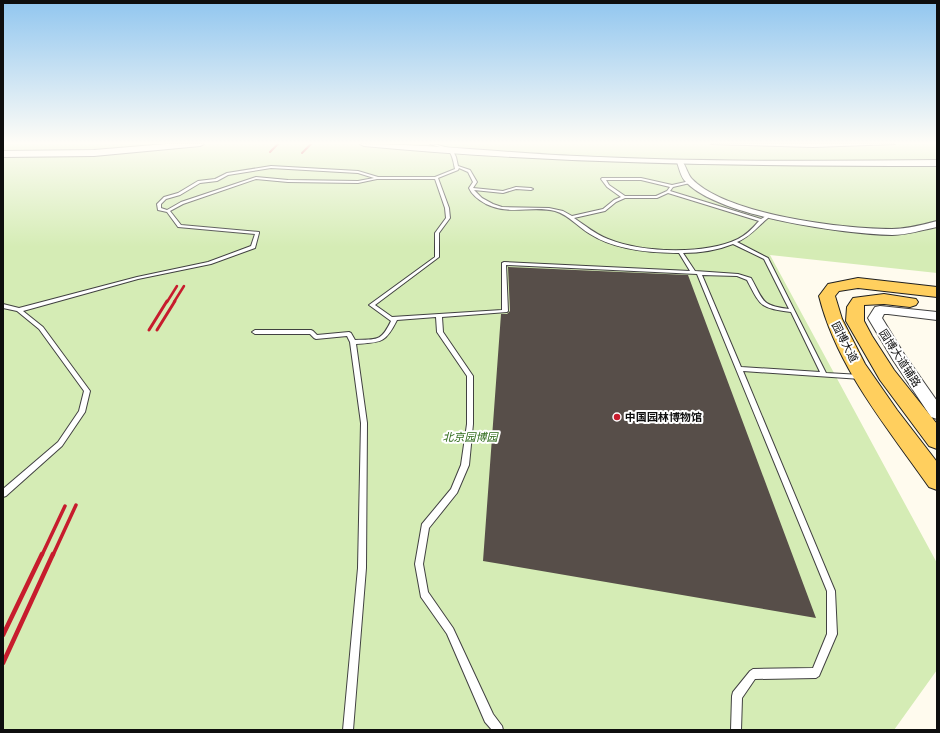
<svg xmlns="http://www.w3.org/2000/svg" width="940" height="733" font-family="'Libre Baskerville','Noto Sans SC',serif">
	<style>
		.green { fill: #d5ecb5 }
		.building { fill: #574e49 }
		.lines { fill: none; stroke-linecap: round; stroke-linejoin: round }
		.service-casing { stroke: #414141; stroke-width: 2 }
		.minor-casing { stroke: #414141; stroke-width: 2 }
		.tertiary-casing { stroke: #414141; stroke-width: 2 }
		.primary-casing { stroke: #1f1f1f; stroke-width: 2 }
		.service { fill: #fff; fill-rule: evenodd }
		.minor { fill: #fff; fill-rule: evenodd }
		.tertiary { fill: #fff; fill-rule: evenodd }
		.primary { fill: #ffcf5e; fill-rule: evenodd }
		.rail-far4 { stroke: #c71c2d; stroke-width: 2 }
		.rail-far3 { stroke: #c71c2d; stroke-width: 2.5 }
		.rail-far2 { stroke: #c71c2d; stroke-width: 3 }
		.rail-far1 { stroke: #c71c2d; stroke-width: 3.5 }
		.rail { stroke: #c71c2d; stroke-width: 4.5 }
		.poi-dot { fill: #c71c2d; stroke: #fff; stroke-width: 1.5 }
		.labels { text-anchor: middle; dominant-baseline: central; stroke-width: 4; stroke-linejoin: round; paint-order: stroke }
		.street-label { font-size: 11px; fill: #0e0e0e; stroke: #fff }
		.poi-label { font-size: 11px; font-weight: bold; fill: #0e0e0e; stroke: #fff; text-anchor: start }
		.park-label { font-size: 11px; font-style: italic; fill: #2e6a19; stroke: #fff }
	</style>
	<rect width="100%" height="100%" fill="#fffbee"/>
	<path class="green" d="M3 144H937V273L770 255 937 563V670L894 730H3Z"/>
	<path class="building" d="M508 267 688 275 816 618 483 561 501 314H507L510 311Z"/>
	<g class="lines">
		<g class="service-casing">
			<path id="service" d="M430 144 438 145 452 149 456 157 458 166 470 170 477 182 473 188 503 191 516 187 531 188 533 189 531 190 516 189 503 193 474 190 482 198 493 204 502 207 549 208 563 211 572 216 603 209 614 200 621 197 607 187 601 179 602 178H641L672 185 690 181V183L673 187 670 191 761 219 766 216H768V218C758 226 750 237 737 242L768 258 826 373 861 375 864 377 861 379 743 371 835 591 837 634 819 676 816 678 755 679 742 698 741 730H731L732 696 733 692 750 671 753 669 813 668 827 634V591L697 274 506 265 508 311 507 312 442 317 443 332 473 376V424L469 465 457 493 429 528 423 564 428 592 453 628 493 714 502 726 503 730H492L485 722 447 634 421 597 415 564 422 524 451 489 461 465 467 424V376L437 332 436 317 397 320C385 344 381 342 356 344L367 423 366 568 353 730H343L358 568 361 423 350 342 347 336 316 339 314 338 310 334H255L252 332 255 330H311L313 331 317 335 349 332 351 333 355 340C377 339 381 342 391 321L369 305 435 257V233L446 218 445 208 435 179H377L358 183 288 182 256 179 183 204 170 211 181 225 259 232V233L255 248 211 264 138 279 23 311 43 327 90 391 85 412 62 446 6 496 3 497V489L58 442 79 411 84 391 39 329 17 311 3 308V304L19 308 137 277 208 262 251 246 255 234 178 227 167 212 158 210 157 204 164 197 178 193 198 181 215 179 227 173 271 166 358 171 378 177H435L455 169C451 147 449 150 430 144ZM271 168 358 173 374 178 358 181 288 180 256 177 181 202 167 210 161 208V204L166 199 180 195 200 183 217 181 228 175ZM459 168 468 172 473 182 469 188C472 195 479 200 486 204 511 216 531 205 555 211 569 215 578 227 590 234 615 250 650 253 679 253L690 271 504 262 502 263V310L392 317 375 305 439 257V233L450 218 449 208 438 178 458 170ZM606 180H641L670 187 667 191 656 196H625L609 185ZM668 193 759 221C753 228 746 235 738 239 705 255 642 253 608 239 595 234 586 226 574 218L605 211 616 202 625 198H657ZM733 244 764 259 789 309C760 305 764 301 751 278L738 274 695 271 683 253C700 253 718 250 733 244ZM702 275 737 276 747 280C761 307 760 308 791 312L820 372 741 367Z
				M711 144H895L813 147Z"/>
		</g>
		<g class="minor-casing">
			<path id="minor" d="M678 161H682C686 166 688 175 692 179 727 215 843 229 892 229 907 229 922 225 937 221V227C922 230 907 235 892 235 845 234 717 217 685 181 681 177 679 168 677 162Z"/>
		</g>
		<g class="tertiary-casing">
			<path id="tertiary" d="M166 144H204L200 146 94 156 3 157V151L94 150Z
				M360 144C433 144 505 153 577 156 697 162 817 161 937 160V166C745 166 555 164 364 146Z
				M880 306 937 312V320L888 314H884L882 318 904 354 937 401V419L931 417 893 360 868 318 875 307Z"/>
		</g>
		<g class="primary-casing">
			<path id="primary" d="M858 278 937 287V297L858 288 839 291 835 296 842 319 865 364 897 410 937 462V490L929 487C887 427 837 368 819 296L828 284Z
				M884 294 916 299 918 302 916 305 910 307 884 304 864 305V321L872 336 894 370 937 424V449L929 446 880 380 846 321 847 307 853 298Z"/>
		</g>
		<use href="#service" class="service"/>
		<use href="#minor" class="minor"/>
		<use href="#tertiary" class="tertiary"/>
		<use href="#primary" class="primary"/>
		<path class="rail-far4" d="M270 152 278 144
			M302 153 311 144"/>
		<path class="rail-far3" d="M167 302 177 286
			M174 302 184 286"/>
		<path class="rail-far2" d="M149 330 167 301
			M157 330 175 301"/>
		<path class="rail-far1" d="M42 555 65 506
			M53 555 76 505"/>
		<path class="rail" d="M3 635 42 554
			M3 663 53 554"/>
	</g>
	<linearGradient id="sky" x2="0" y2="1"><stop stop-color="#91c6ef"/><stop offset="0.58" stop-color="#fffdf7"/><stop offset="1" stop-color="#fffdf7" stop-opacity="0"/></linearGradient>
	<rect width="940" height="247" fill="url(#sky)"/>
	<circle class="poi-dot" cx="617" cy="417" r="4"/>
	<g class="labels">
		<g class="street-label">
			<text transform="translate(845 342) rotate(63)">园博大道</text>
			<text transform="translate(900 358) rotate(57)">园博大道辅路</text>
		</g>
		<g class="poi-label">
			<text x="625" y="417">中国园林博物馆</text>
		</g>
		<g class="park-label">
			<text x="470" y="437">北京园博园</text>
		</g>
	</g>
	<rect width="940" height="733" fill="none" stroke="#0e0e0e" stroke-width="8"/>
</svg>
